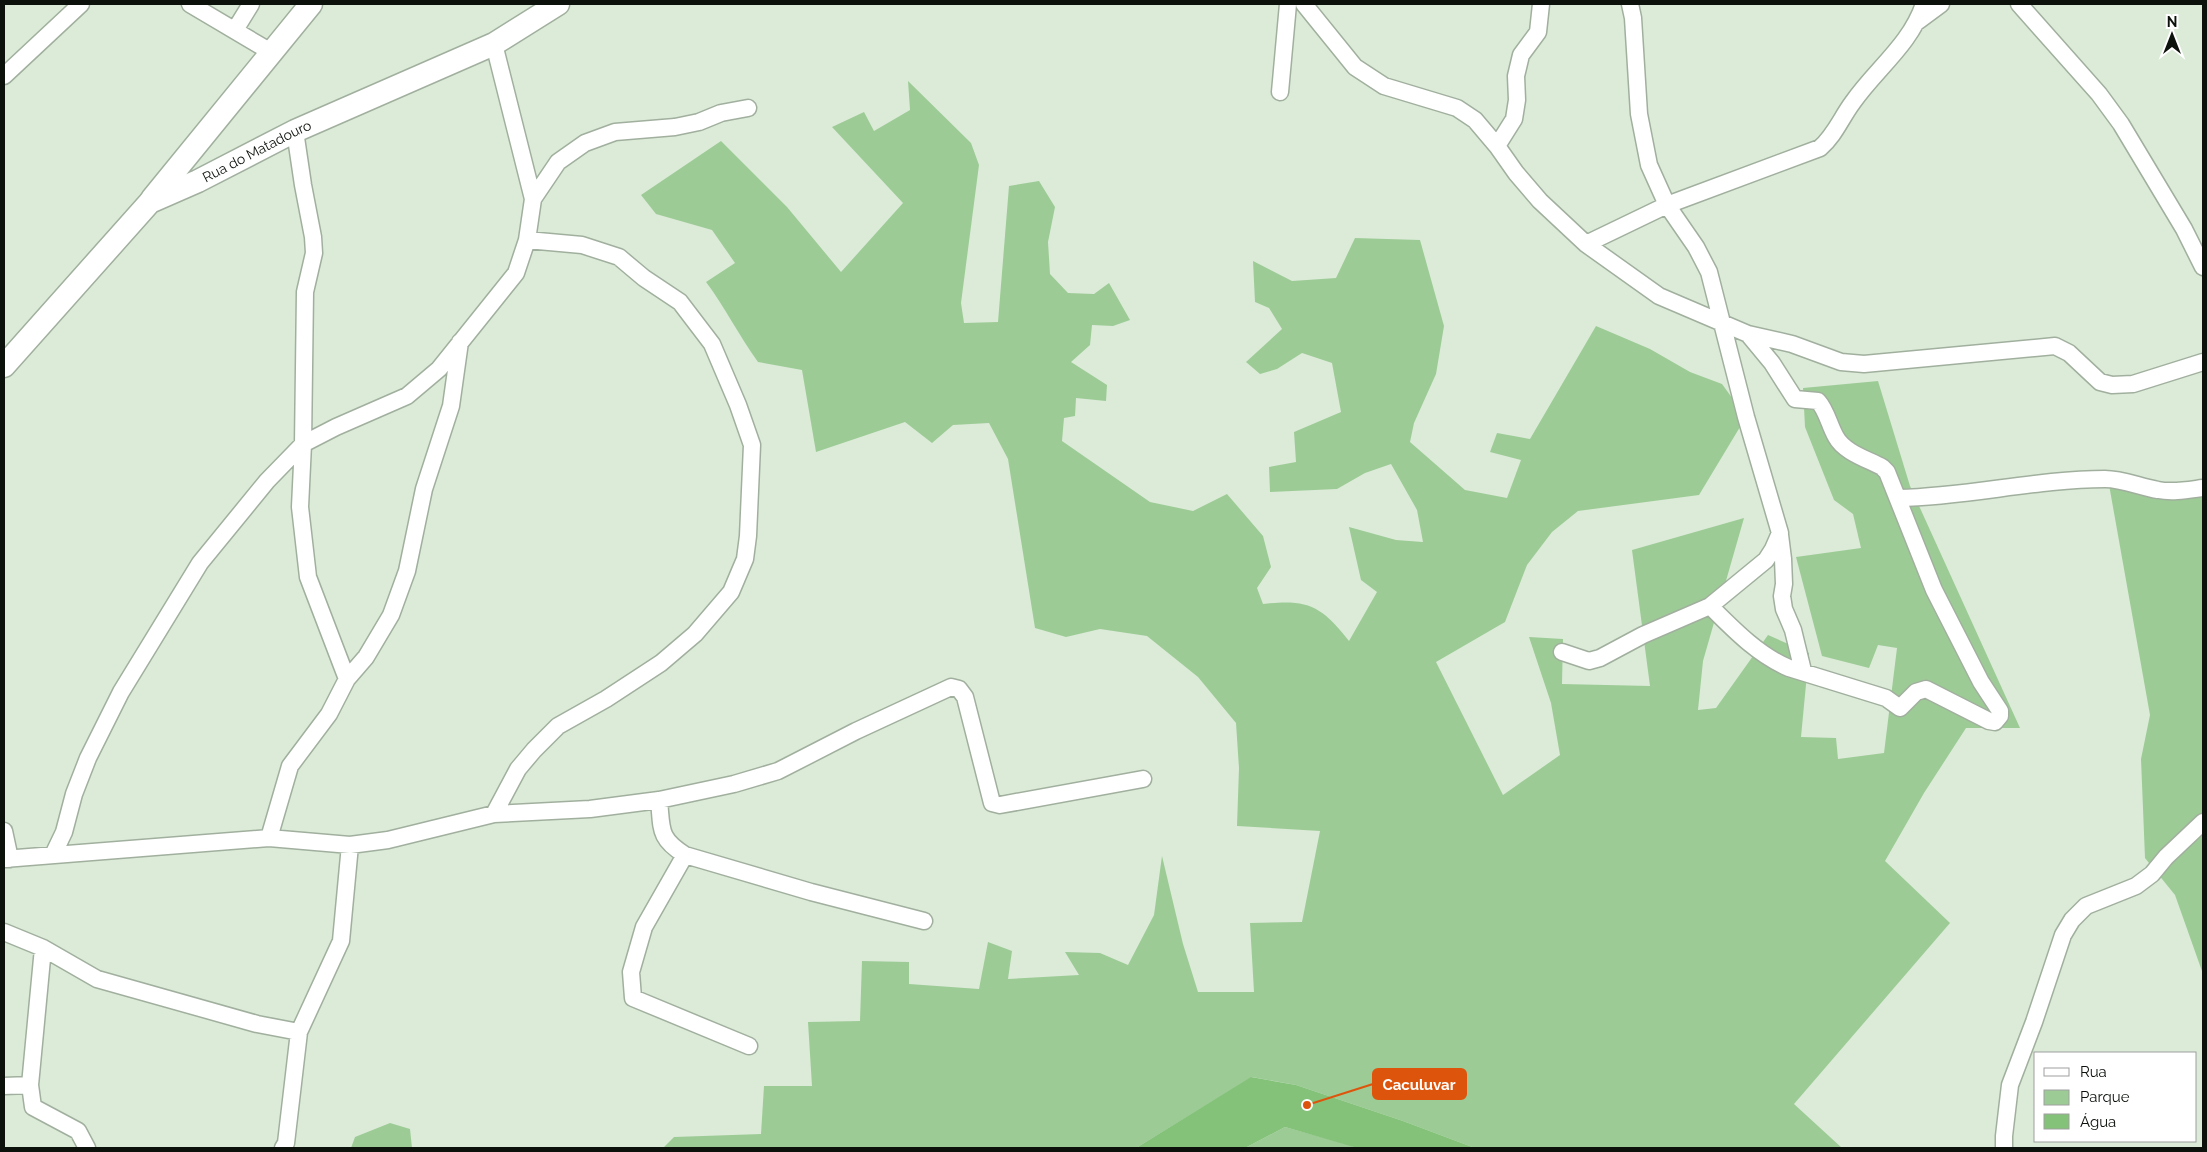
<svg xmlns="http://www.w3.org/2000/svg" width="2207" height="1152" font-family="Raleway,sans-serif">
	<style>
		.green { fill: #9dcb96 }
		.water { fill: #84c27a }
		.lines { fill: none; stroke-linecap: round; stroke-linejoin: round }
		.street-casing { stroke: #a1b09e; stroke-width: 19 }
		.secondary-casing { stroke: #a1b09e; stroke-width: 25 }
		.street { stroke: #fff; stroke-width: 16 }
		.secondary { stroke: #fff; stroke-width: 22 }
		.labels { text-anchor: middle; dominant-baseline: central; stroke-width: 4; stroke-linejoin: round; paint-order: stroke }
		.street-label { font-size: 14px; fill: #0c110b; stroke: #fff }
		.leader { fill: none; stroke: #dd550c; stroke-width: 2 }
		.callout-dot { fill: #dd550c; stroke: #fff; stroke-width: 2 }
		.callout { fill: #dd550c; stroke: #dd550c; stroke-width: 2 }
		.callout-label { font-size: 15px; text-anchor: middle; font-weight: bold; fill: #fff }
	</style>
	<rect width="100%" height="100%" fill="#dbebd8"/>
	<path class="green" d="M908 81 971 143 979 165 961 303 964 323 998 322 1009 186 1039 181 1055 207 1048 242 1050 274 1068 293 1094 294 1109 283 1130 320 1113 326 1092 325 1090 345 1071 362 1107 385 1106 401 1076 398 1075 416 1064 418 1062 441 1150 502 1193 511 1227 494 1263 536 1271 567 1257 588 1263 604C1307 599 1321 605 1349 641L1377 592 1361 580 1349 527 1396 540 1423 542 1417 510 1391 464 1365 473 1337 489 1270 492 1269 467 1296 462 1294 432 1341 412 1332 363 1302 353 1277 369 1260 374 1246 362 1282 329 1269 308 1255 302 1253 261 1292 281 1336 278 1355 238 1420 240 1444 326 1436 374 1414 423 1410 442 1465 490 1507 498 1521 460 1490 452 1497 433 1530 439 1596 326 1650 349 1690 372 1722 384 1746 417 1699 495 1578 511 1552 532 1527 565 1505 622 1436 662 1503 795 1560 755 1551 703 1529 637 1563 639 1562 684 1650 686 1632 550 1744 518 1703 661 1698 710 1716 708 1768 635 1809 653 1801 737 1836 738 1838 759 1884 753 1897 648 1878 645 1869 668 1822 656 1796 557 1861 548 1853 514 1834 500 1805 427 1803 388 1878 381 1910 486 2020 728H1966L1924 793 1885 861 1950 923 1794 1104 1842 1148H1475L1403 1121 1296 1085 1252 1077 1136 1148H663L674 1137 761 1134 764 1086H812L808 1022 860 1021 862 961 909 962V984L979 989 988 942 1012 951 1008 979 1079 975 1065 952 1100 953 1128 965 1154 915 1162 856 1183 944 1198 992H1254L1250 923 1302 922 1320 831 1237 826 1239 768 1236 723 1198 677 1147 636 1100 629 1066 637 1035 628 1008 459 989 423 953 425 932 443 905 422 816 452 802 370 758 362C739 336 725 307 706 282L735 263 712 230 656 214 641 195 721 141 787 207 841 272 903 203 832 127 864 112 874 131 910 110Z
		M2108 479 2203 488V974L2175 895 2145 858 2141 759 2150 715Z
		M390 1123 410 1129 412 1148H351L355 1137Z
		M1285 1127 1349 1145 1357 1148H1245Z"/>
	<path class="water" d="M1251 1077 1296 1085 1403 1121 1475 1148H1357L1285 1127 1245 1148H1136Z"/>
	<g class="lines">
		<g class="street-casing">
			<path id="street" d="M190 4 271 52
				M1304 4 1355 67 1384 86 1457 108 1475 120 1497 146 1516 173 1540 201 1586 244 1659 296 1748 334 1792 344 1841 362 1864 364 2055 346 2069 353 2100 382 2112 385 2133 384 2203 362
				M2019 4 2099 94 2121 124 2184 229 2203 267
				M1918 21 1941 4
				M235 30 251 4
				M4 76 81 4
				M1280 92 1288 4
				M1497 146 1514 119 1517 100 1516 76 1521 55 1538 32 1541 4
				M533 199 558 162 585 143 615 132 675 127 699 122 721 113 748 108
				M1586 244 1667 205 1820 148C1835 135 1841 118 1853 102 1877 68 1910 45 1924 4
				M1899 498C1968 497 2036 479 2105 479 2123 479 2140 487 2158 490 2173 493 2188 490 2203 488
				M1780 535 1783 559 1784 584 1782 596 1784 609 1793 630 1803 671
				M1710 606C1733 629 1758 655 1789 668L1886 698 1900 708 1916 692 1926 689 1989 721 1995 722 2000 716V711L1981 682 1934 590 1887 472 1882 467C1867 459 1844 452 1836 437 1829 425 1827 411 1818 401L1795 399 1772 363 1748 334
				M1562 652 1589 661 1600 658 1643 635 1710 606 1766 560 1773 549 1780 533 1746 417 1709 272 1696 247 1667 205 1649 165 1639 114 1633 18 1630 4
				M347 679 366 657 391 615 407 571 424 489 451 406 460 342
				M659 800C662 829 658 838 685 855L811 892 924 921
				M494 814 518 769 534 750 558 726 606 699 661 663 695 634 731 592 745 559 748 536 752 445 738 405 712 344 680 302 644 278 619 257 582 245 527 240
				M4 831 10 859
				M269 838 290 766 329 714 347 679 308 577 300 507 303 444 305 292 314 253 313 237 303 185 295 131
				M53 855 64 832 74 794 88 758 121 692 200 563 267 481 303 444 336 427 407 396 439 369 516 273 527 240 533 199 494 44
				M685 855 644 927 631 972 633 998 749 1046
				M4 859 269 838 350 845 388 840 494 814 590 809 659 800 734 784 778 771 856 731 951 687 959 689 965 697 992 803 1000 805 1143 779
				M4 932 43 948 97 979 257 1024 299 1032 341 941 350 845
				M43 948 30 1085 33 1107 78 1131 87 1148
				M4 1086 30 1085
				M283 1148 286 1143 299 1032
				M2004 1148V1136L2010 1085 2034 1022 2063 935 2072 920 2086 906 2136 886 2152 874 2166 857 2203 822"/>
		</g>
		<g class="secondary-casing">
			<g id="secondary">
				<path d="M152 199 311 4"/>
				<path id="s1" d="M4 366 150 202 198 181 295 131 494 44 558 4"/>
			</g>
		</g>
		<use href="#street" class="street"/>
		<use href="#secondary" class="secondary"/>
	</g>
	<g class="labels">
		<g class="street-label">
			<text stroke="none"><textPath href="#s1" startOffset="338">Rua do Matadouro</textPath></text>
		</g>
	</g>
	<path class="leader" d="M1307 1105L1373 1084"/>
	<circle class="callout-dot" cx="1307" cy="1105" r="5"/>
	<rect class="callout" x="1373" y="1069" width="93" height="30" rx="5"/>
	<g class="callout-label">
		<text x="1419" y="1090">Caculuvar</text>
	</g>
	<rect width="2207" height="1152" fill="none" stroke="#0c110b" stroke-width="10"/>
	<rect x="2034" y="1052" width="162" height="90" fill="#ffffff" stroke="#9ea09d"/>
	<rect x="2044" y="1068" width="25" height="8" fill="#ffffff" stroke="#9ea09d"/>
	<text x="2080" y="1077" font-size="15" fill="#0c110b">Rua</text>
	<rect x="2044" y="1090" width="25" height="15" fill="#9dcb96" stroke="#9ea09d"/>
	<text x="2080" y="1102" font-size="15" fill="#0c110b">Parque</text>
	<rect x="2044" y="1114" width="25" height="15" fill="#84c27a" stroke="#9ea09d"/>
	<text x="2080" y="1127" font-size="15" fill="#0c110b">Água</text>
	<g transform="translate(2172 35)" stroke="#ffffff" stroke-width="4" paint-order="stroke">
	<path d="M0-4L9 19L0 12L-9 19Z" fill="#0c110b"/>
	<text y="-8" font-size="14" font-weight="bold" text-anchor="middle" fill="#0c110b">N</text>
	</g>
</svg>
